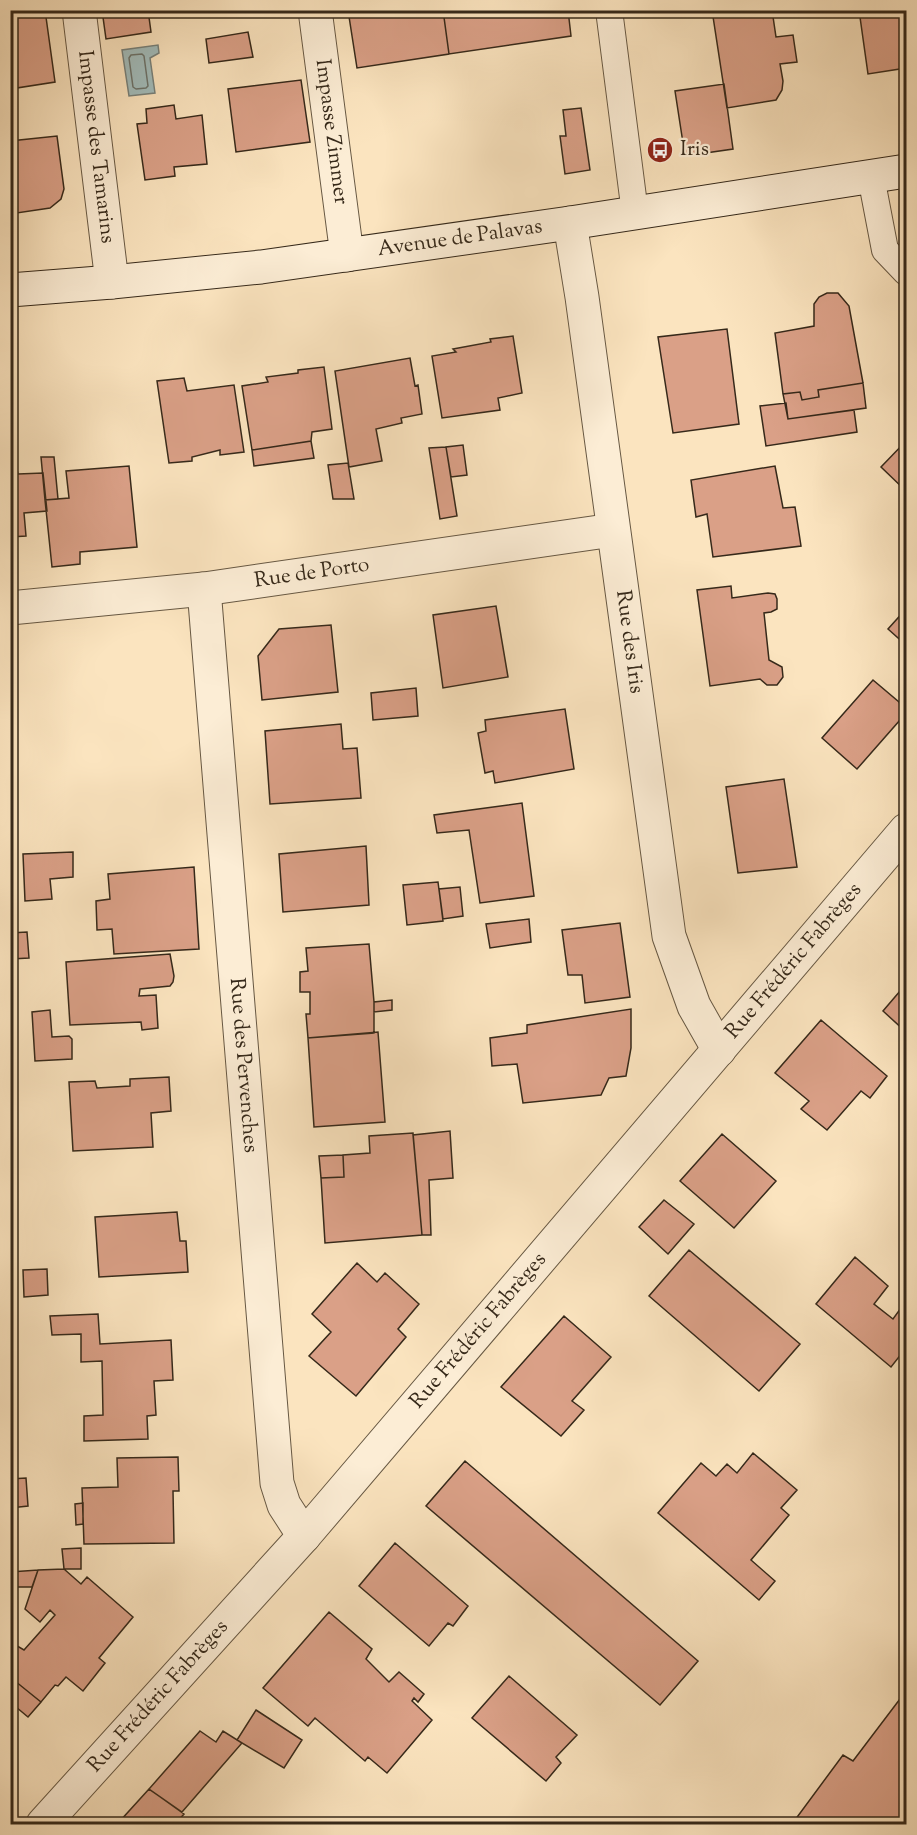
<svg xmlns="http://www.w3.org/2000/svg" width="917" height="1835" font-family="'Sorts Mill Goudy',serif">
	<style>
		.water { fill: #a2bcbb; stroke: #77817b; stroke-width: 1.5 }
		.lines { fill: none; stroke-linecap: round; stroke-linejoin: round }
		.shore { stroke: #6c726a; stroke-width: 1.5 }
		.building { fill: #daa087; stroke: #36291a; stroke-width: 1.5 }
		.service-casing { stroke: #675843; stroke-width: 28 }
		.minor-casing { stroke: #675843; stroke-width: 35 }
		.secondary-casing { stroke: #36291a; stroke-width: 35 }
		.service { stroke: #fcedd5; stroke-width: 26 }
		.minor { stroke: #fcedd5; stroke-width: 33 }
		.secondary { stroke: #fcedd5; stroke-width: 33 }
		.labels { text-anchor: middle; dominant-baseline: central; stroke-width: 4.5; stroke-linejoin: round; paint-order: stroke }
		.street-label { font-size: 21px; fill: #36291a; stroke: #fcedd5 }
		.poi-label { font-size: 21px; fill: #36291a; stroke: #fcedd5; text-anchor: start }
	</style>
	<rect width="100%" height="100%" fill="#fbe4bf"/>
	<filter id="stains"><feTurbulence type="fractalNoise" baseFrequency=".00333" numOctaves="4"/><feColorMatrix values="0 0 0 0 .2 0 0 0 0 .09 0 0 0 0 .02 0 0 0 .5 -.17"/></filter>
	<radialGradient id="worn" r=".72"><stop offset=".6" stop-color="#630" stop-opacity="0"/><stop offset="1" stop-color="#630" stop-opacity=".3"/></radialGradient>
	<path class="water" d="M158 45 159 53 150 58 155 93 129 96 122 50Z"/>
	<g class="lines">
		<path class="shore" d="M142 54 144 56 148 86 146 88 136 89 133 87 129 58 131 55Z"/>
	</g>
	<path class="building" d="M36 10H45L55 82 10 89V15Z
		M102 10H148L151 32 106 39Z
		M348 10H443L449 54 357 68Z
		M443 10H568L571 36 449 54Z
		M712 10H772L776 37 793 35 797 62 780 64 783 81 782 90 776 100 727 108Z
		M859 10H906V68L868 74Z
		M248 32 253 57 209 63 206 39Z
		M301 80 310 142 236 152 228 89Z
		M724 84 733 149 685 156 675 91Z
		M174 105 176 119 202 115 207 164 174 167 175 176 145 180 137 124 147 123 146 109Z
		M581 108 590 170 565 174 560 136H566L563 110Z
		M57 136 64 189 61 199 50 208 10 214V141Z
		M827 293H838L849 306 863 383 818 390 819 397 802 400 800 392 783 394 775 333 814 326V304L819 297Z
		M727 329 739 424 673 433 658 337Z
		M513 336 522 393 498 398 500 410 442 418 432 356 456 352 453 349 491 342 490 339Z
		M410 358 415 386 418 385 422 414 401 418 402 423 376 429 382 461 349 467 335 371Z
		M324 367 332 429 312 432 311 441 252 450 242 386 268 382 266 377 298 373V370Z
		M184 378 187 391 234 385 244 452 220 455V450L192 457V461L169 463 157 381Z
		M863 383 866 408 788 419 783 394 800 392 802 400 819 397 818 390Z
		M786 403 788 419 854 410 857 432 766 446 760 406Z
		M311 441 314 458 254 466 252 450Z
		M906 441V491L881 467Z
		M463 445 467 475 451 477 446 447Z
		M446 447 457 516 440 519 429 448Z
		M41 457H54L58 499 45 500Z
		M348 463 354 499H333L328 465Z
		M129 466 137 547 80 552V564L52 567 45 500 69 498 66 471Z
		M775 466 783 508 795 507 801 546 713 557 707 514 696 517 691 480Z
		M17 470 18 474 43 473 47 511 24 513 26 536 10 537V471Z
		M731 586 732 598 768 593 775 594 777 599V609L771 612 764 613 769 660 782 667 783 677 777 685H767L760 679 710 686 697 590Z
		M496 606 508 677 443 688 433 615Z
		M906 609V645L888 629Z
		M331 625 338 692 262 700 258 656 279 629Z
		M873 680 899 702 902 707 903 714 900 720 857 769 822 738Z
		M416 688 418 716 373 720 371 693Z
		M565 709 574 769 495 783 493 771 485 773 478 733 486 731 485 720Z
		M341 724 343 749 357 748 361 798 270 804 265 731Z
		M784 779 797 867 738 873 726 787Z
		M522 803 534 896 480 903 469 830 437 833 434 815Z
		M366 846 369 905 283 912 279 854Z
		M73 852V877L50 879 52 899 25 901 23 854Z
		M194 867 199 949 114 954 112 929 97 930 96 901 110 899 108 874Z
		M438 882 443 921 407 925 403 885Z
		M460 887 463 916 443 919 439 889Z
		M529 919 531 942 490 948 486 924Z
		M620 923 630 997 585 1003 582 975H568L562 930Z
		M27 932 29 958 11 959 10 933Z
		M369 944 374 1002V1033L308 1038 306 1014H310V992H300V972L308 971 306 948Z
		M170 954 174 976 173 982 170 986 140 989 139 996 156 995 158 1028 142 1030 141 1022 70 1025 66 962Z
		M906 984V1032L883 1011Z
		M392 1000V1010L374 1012V1002Z
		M631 1009V1048L626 1076 609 1078 601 1095 523 1103 517 1064 492 1066 490 1038 527 1033V1025Z
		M50 1010 52 1037 69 1036 72 1039V1059L35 1061 32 1012Z
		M821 1020 887 1076 870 1098 861 1091 827 1130 801 1109 809 1101 775 1073Z
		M378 1032 385 1122 314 1127 308 1038Z
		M169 1077 171 1111 151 1113 153 1147 73 1151 69 1082 95 1081 97 1088 130 1086V1079Z
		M450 1131 453 1178 429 1180 431 1235H422L413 1135Z
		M413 1133 422 1235 325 1243 321 1178 344 1177 343 1155 370 1153 369 1136Z
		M722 1134 776 1181 734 1228 680 1181Z
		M343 1155 344 1177 321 1178 319 1156Z
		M664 1200 694 1224 668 1254 639 1227Z
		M177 1212 180 1241H186L188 1272 99 1277 95 1217Z
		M689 1250 800 1344 759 1391 649 1296Z
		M855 1257 888 1286 874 1304 893 1319 906 1301V1348L891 1367 816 1304Z
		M357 1263 377 1282 385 1273 419 1304 398 1329 406 1337 356 1396 309 1356 331 1332 312 1314Z
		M47 1269 48 1295 24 1297 23 1270Z
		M98 1314 100 1344 171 1340 173 1380 154 1381 156 1415 147 1416 148 1439 84 1441V1416L103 1415 102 1361 81 1362V1334L52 1335 50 1316Z
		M564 1316 611 1357 572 1401 584 1410 561 1436 501 1387Z
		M753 1453 797 1490 781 1508 789 1515 751 1560 775 1581 759 1600 658 1513 701 1463 716 1476 727 1464 737 1473Z
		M178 1457 179 1491H173L174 1543 84 1544 82 1488 118 1487 117 1458Z
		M465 1461 698 1661 660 1705 426 1506Z
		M26 1478 28 1506 10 1508V1479Z
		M83 1503V1524L76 1525 75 1504Z
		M395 1543 468 1606 453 1626 448 1623 429 1646 359 1586Z
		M81 1548V1569H64L62 1549Z
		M64 1569 81 1584 87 1577 133 1617 99 1658 105 1663 83 1691 66 1677 58 1686 55 1685 41 1702 10 1677V1655L14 1644 24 1650 55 1615 50 1610 40 1622 25 1609 38 1570Z
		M38 1570 32 1587H10V1572Z
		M329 1612 372 1649 366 1659 389 1682 399 1672 424 1694 418 1702 414 1698 412 1701 432 1720 387 1773 368 1757 365 1761 315 1718 308 1726 263 1688Z
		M509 1676 577 1735 556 1757 561 1763 546 1781 472 1718Z
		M10 1677 41 1702 28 1717 10 1702Z
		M906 1691V1824H792L843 1755 853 1761Z
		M256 1710 302 1740 284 1768 237 1740Z
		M200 1731 216 1742 223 1731 242 1743 182 1812 149 1789Z
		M149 1789 184 1814 175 1824H124L120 1821Z"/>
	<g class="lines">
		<g class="service-casing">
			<path id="service" d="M609 10 635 213
				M871 177 885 250 906 272"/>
		</g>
		<g class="minor-casing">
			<g id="minor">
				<path id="s1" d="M79 10 112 282"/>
				<path id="s2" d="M315 10 347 255"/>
				<path id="s3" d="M570 223 582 297 669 936 694 1006 719 1050"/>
				<path id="s4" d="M204 589 277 1483 284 1505 304 1536"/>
				<path id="s5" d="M10 608 204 589 613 530"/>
				<path id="s6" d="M43 1824 304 1536 906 830"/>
			</g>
		</g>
		<g class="secondary-casing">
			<g id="secondary">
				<path id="s7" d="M10 290 112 282 261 267 570 223 906 171"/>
			</g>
		</g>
		<use href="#service" class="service"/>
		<use href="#minor" class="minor"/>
		<use href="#secondary" class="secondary"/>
	</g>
	<defs>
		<g id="bus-disc" transform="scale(1.35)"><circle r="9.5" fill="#8f2418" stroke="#fcedd5"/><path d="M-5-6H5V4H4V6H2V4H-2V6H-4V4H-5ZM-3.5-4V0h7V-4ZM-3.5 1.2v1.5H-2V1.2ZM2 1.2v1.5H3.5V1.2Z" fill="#fff"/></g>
	</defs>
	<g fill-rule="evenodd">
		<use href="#bus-disc" x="660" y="150"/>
	</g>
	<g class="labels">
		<g class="street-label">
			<text stroke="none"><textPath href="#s2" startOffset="123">Impasse Zimmer</textPath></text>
			<text stroke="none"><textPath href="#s1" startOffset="138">Impasse des Tamarins</textPath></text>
			<text stroke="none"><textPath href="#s7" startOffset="453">Avenue de Palavas</textPath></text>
			<text stroke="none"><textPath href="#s5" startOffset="304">Rue de Porto</textPath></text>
			<text stroke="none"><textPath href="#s3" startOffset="423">Rue des Iris</textPath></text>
			<text stroke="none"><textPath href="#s6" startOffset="1144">Rue Frédéric Fabrèges</textPath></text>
			<text stroke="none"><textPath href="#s4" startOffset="478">Rue des Pervenches</textPath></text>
			<text stroke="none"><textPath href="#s6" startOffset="658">Rue Frédéric Fabrèges</textPath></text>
			<text stroke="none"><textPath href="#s6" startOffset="172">Rue Frédéric Fabrèges</textPath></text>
		</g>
		<g class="poi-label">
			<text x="680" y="150">Iris</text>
		</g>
	</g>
	<rect width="917" height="1835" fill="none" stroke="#fbe4bf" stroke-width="36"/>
	<rect x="12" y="12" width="893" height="1811" fill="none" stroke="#36291a" stroke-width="3"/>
	<rect x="18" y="18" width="881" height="1799" fill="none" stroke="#36291a" stroke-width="1.5"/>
	<rect width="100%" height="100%" filter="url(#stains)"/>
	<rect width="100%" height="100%" fill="url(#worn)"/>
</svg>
